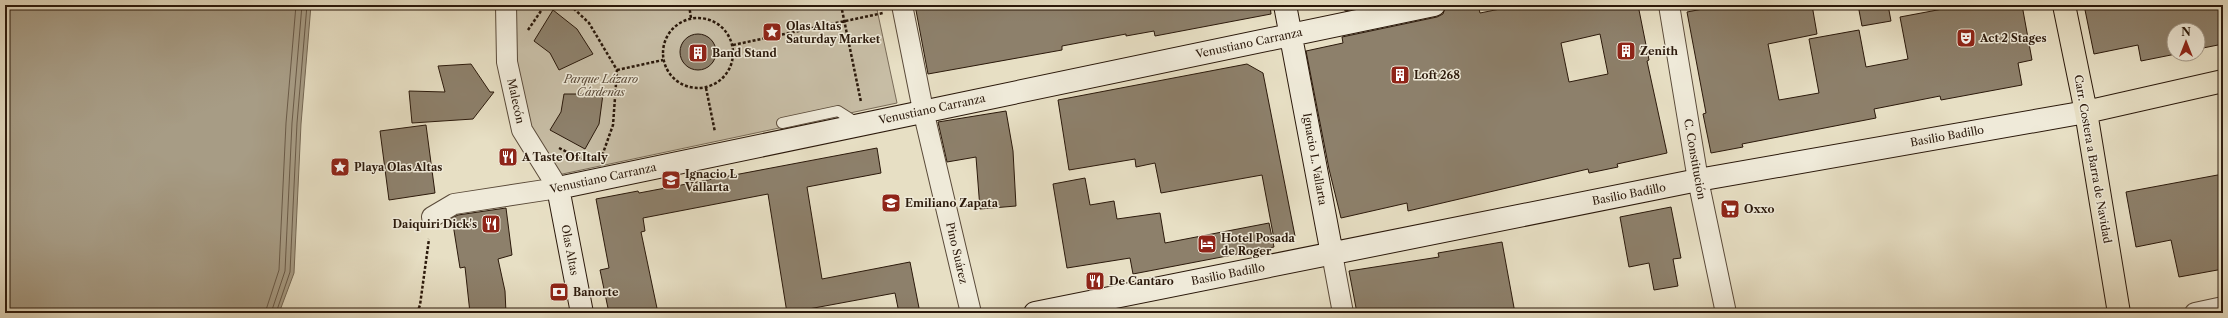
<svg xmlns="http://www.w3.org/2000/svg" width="2228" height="318" font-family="'Libre Caslon Text',serif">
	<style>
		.green { fill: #c7bda5; stroke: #796b58 }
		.water { fill: #a79c85; stroke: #756854 }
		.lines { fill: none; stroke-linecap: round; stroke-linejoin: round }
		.shore { stroke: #695a48; stroke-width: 1 }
		.building { fill: #8d806b; stroke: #2b190b; fill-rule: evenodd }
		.lane-casing { stroke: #5a4a39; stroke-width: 12 }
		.street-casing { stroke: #5a4a39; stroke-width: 22 }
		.secondary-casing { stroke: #2b190b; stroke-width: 24 }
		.primary-casing { stroke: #2b190b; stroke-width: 24 }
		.path { stroke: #2b190b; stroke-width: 2.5; stroke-dasharray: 3 2; stroke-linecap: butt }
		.lane { stroke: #efead9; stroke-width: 10 }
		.street { stroke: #efead9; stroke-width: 20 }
		.secondary { stroke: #efead9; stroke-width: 22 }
		.primary { stroke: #e7dfc4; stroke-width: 22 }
		.labels { text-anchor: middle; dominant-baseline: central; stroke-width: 3; stroke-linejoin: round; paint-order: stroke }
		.poi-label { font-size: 11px; font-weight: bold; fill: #2b190b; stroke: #efead9; text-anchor: start }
		.street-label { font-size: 11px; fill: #2b190b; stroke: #efead9 }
		.park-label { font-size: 11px; font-style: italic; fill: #5a4a39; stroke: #efead9 }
	</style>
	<rect width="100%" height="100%" fill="#e7dfc4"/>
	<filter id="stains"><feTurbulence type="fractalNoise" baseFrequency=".005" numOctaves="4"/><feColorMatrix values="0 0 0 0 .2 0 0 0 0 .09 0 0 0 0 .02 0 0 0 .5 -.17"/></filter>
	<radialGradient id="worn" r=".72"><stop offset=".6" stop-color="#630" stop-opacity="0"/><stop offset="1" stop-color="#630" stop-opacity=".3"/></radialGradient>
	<path class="green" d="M515 5H876L897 103 553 176 526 117 516 67Z"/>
	<path class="water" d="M5 5H311L301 124 294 273 279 313H5Z"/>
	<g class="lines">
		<path class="shore" d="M265 313 279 270 286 123 296 5
			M271 313 285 271 292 123 302 5
			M276 313 290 272 297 123 307 5"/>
	</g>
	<path class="building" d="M915 5H1270L1271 14 1155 36 1154 31 1126 36V34L1062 46V50L928 74Z
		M1344 5H1373L1345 11Z
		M1446 5H1478L1480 13 1520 5H1638L1649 60 1647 61 1667 153 1617 164 1618 167 1589 173 1588 169 1408 211 1407 203 1341 218 1329 169 1306 51 1343 43 1342 37 1437 17 1443 14ZM1600 34 1608 74 1569 82 1561 43Z
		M1724 5H1812L1817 34 1768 44 1779 100 1819 93 1809 39 1859 30 1866 67 1908 59 1900 17 1964 5H2022L2032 60 2018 63 2022 85 1941 100 1940 96 1874 109 1876 118 1742 144 1743 147 1711 153 1703 114 1706 113 1687 12Z
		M1858 5H1888L1891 21 1862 26Z
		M2084 5H2223V44L2198 49V30H2174V54H2176L2141 61 2138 45 2094 54Z
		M553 10 577 29 593 54 559 70 550 53 534 41Z
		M680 52a18 18 0 1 1 36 0a18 18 0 1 1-36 0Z
		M471 64 490 92H494L473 119 412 123 409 91 445 92 438 66Z
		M1247 64 1263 73 1295 236 1274 239 1262 175 1161 193 1155 163 1136 167 1135 159 1069 170 1058 100Z
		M564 94H603L599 124 585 149 550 130 561 112Z
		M1006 111 1013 151 1016 206 980 209 976 157 947 162 938 122Z
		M426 125 435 193 389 200 380 131Z
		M877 148 881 173 807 187 822 279 910 262 920 313H899L895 293 787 313 768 194 643 218 645 231 641 232 658 313H609L600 270 609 268 596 199 638 191 639 193Z
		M2223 174V269L2179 277 2171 240 2136 247 2126 192Z
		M1085 178 1090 205 1114 201 1117 219 1160 213 1165 243 1269 223 1274 247 1133 274 1130 258 1067 268 1053 184Z
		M1671 207 1681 258 1673 259 1678 286 1654 290 1649 263 1629 267 1620 217Z
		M506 208 512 255 498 259 505 291 506 313H470L465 267 460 268 452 218 458 215Z
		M1502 242 1515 313H1357L1349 271 1439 257 1438 253Z"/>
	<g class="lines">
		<g class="lane-casing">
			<path id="lane" d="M782 123 838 111 857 123"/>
		</g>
		<g class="street-casing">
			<path id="street" d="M902 5 923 110 971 313
				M1669 5 1698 180 1726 313
				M432 217 454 204 558 188 522 130 507 62 506 5
				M1332 254 1343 313
				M2195 313 2223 307"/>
		</g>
		<g class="secondary-casing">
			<path id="secondary" d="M1285 5 1332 254
				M582 313 558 188 1434 5
				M1035 313 1698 180 2086 112"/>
		</g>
		<g class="primary-casing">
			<path id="primary" d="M2064 5 2086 112 2119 313
				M2086 112 2223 81"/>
		</g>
		<path class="path" d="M570 5 589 23 617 70 613 125 602 156
			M689 5 691 18
			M841 5 861 102
			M663 53a35 35 0 1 1 70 0a35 35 0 1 1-70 0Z
			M528 30 545 5
			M733 45 883 13
			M617 70 663 60
			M706 88 715 132
			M559 148 583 160
			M417 313 420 305 429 239"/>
		<use href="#lane" class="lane"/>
		<use href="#street" class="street"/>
		<use href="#secondary" class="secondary"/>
		<use href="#primary" class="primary"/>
	</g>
	<defs>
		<g id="sight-square" transform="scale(1)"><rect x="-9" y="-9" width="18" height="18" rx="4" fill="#8f2418" stroke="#efead9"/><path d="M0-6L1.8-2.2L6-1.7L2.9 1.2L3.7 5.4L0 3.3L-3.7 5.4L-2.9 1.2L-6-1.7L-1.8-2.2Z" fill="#fff"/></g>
		<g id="theatre-square" transform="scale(1)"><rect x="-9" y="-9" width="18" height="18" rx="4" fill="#8f2418" stroke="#efead9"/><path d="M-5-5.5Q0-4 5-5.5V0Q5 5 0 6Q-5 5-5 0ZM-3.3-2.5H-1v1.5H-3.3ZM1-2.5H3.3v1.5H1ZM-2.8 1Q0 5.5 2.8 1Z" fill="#fff"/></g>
		<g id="building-square" transform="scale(1)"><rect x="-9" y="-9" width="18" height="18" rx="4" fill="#8f2418" stroke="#efead9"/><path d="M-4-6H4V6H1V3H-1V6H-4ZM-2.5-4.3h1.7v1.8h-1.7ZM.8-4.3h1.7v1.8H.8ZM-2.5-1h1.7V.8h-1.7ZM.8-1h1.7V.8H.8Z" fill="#fff"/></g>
		<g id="restaurant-square" transform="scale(1)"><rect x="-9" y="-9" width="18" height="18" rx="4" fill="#8f2418" stroke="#efead9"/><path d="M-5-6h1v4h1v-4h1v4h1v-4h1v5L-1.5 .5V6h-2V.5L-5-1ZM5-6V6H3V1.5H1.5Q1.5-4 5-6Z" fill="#fff"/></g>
		<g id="school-square" transform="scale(1)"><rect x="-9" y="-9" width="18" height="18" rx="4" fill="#8f2418" stroke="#efead9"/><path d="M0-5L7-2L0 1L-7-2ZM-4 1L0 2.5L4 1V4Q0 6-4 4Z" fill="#fff"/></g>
		<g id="supermarket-square" transform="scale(1)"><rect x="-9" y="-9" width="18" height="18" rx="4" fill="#8f2418" stroke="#efead9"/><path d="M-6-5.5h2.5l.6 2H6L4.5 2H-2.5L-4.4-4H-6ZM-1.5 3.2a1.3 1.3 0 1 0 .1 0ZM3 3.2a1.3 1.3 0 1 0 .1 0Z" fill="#fff"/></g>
		<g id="hotel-square" transform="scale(1)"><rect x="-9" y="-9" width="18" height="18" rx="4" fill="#8f2418" stroke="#efead9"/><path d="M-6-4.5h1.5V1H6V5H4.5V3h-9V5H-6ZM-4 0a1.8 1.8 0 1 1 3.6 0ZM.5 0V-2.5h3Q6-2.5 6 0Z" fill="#fff"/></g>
		<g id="bank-square" transform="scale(1)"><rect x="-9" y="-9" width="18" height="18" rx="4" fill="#8f2418" stroke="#efead9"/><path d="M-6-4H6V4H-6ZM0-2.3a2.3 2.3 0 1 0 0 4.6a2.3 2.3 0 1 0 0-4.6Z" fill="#fff"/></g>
	</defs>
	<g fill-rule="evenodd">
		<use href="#sight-square" x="772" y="32"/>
		<use href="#theatre-square" x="1966" y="38"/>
		<use href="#building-square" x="1626" y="51"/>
		<use href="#building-square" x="698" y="53"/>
		<use href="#building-square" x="1400" y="75"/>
		<use href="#restaurant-square" x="508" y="157"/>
		<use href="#sight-square" x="340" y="167"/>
		<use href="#school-square" x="671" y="180"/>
		<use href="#school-square" x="891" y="203"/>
		<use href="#supermarket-square" x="1730" y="209"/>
		<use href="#restaurant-square" x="491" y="224"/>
		<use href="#hotel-square" x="1207" y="244"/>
		<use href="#restaurant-square" x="1095" y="281"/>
		<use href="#bank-square" x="559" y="292"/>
	</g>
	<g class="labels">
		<g class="poi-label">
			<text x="786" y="26">Olas Altas<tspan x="786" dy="13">Saturday Market</tspan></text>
			<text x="1980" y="38">Act 2 Stages</text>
			<text x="1640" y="51">Zenith</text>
			<text x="712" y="53">Band Stand</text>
			<text x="1414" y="75">Loft 268</text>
			<text x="522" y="157">A Taste Of Italy</text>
			<text x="354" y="167">Playa Olas Altas</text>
			<text x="685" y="174">Ignacio L<tspan x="685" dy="13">Vallarta</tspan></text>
			<text x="905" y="203">Emiliano Zapata</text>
			<text x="1744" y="209">Oxxo</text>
			<text x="477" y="224" text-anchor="end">Daiquiri Dick's</text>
			<text x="1221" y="238">Hotel Posada<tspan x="1221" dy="13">de Roger</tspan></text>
			<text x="1109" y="281">De Cantaro</text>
			<text x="573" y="292">Banorte</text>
		</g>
		<g class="street-label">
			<text transform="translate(1249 43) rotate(-12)">Venustiano Carranza</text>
			<text transform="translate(516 101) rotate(78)">Malecón</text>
			<text transform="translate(932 109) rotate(-12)">Venustiano Carranza</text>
			<text transform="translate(1947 136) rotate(-10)">Basilio Badillo</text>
			<text transform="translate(1315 159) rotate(80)">Ignacio L. Vallarta</text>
			<text transform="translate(1695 159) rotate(80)">C. Constitución</text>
			<text transform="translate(2093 159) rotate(80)">Carr. Costera a Barra de Navidad</text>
			<text transform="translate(603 178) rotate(-12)">Venustiano Carranza</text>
			<text transform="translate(1629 194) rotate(-11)">Basilio Badillo</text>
			<text transform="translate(570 250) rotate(79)">Olas Altas</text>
			<text transform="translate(957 253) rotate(77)">Pino Suárez</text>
			<text transform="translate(1228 274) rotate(-11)">Basilio Badillo</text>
		</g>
		<g class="park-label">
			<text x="601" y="79">Parque Lázaro<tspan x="601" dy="13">Cárdenas</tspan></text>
		</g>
	</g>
	<rect width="2228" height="318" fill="none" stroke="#e7dfc4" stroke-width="20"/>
	<rect x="6" y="6" width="2216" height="306" fill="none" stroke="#2b190b" stroke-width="2"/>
	<rect x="10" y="10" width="2208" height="298" fill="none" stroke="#2b190b"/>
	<g transform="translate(2186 42)"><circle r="19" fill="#efead9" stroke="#a19687"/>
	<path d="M0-3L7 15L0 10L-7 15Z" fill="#8f2418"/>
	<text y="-6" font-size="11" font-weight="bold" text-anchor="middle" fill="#2b190b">N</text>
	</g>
	<rect width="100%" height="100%" filter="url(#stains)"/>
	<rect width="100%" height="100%" fill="url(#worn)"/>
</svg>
